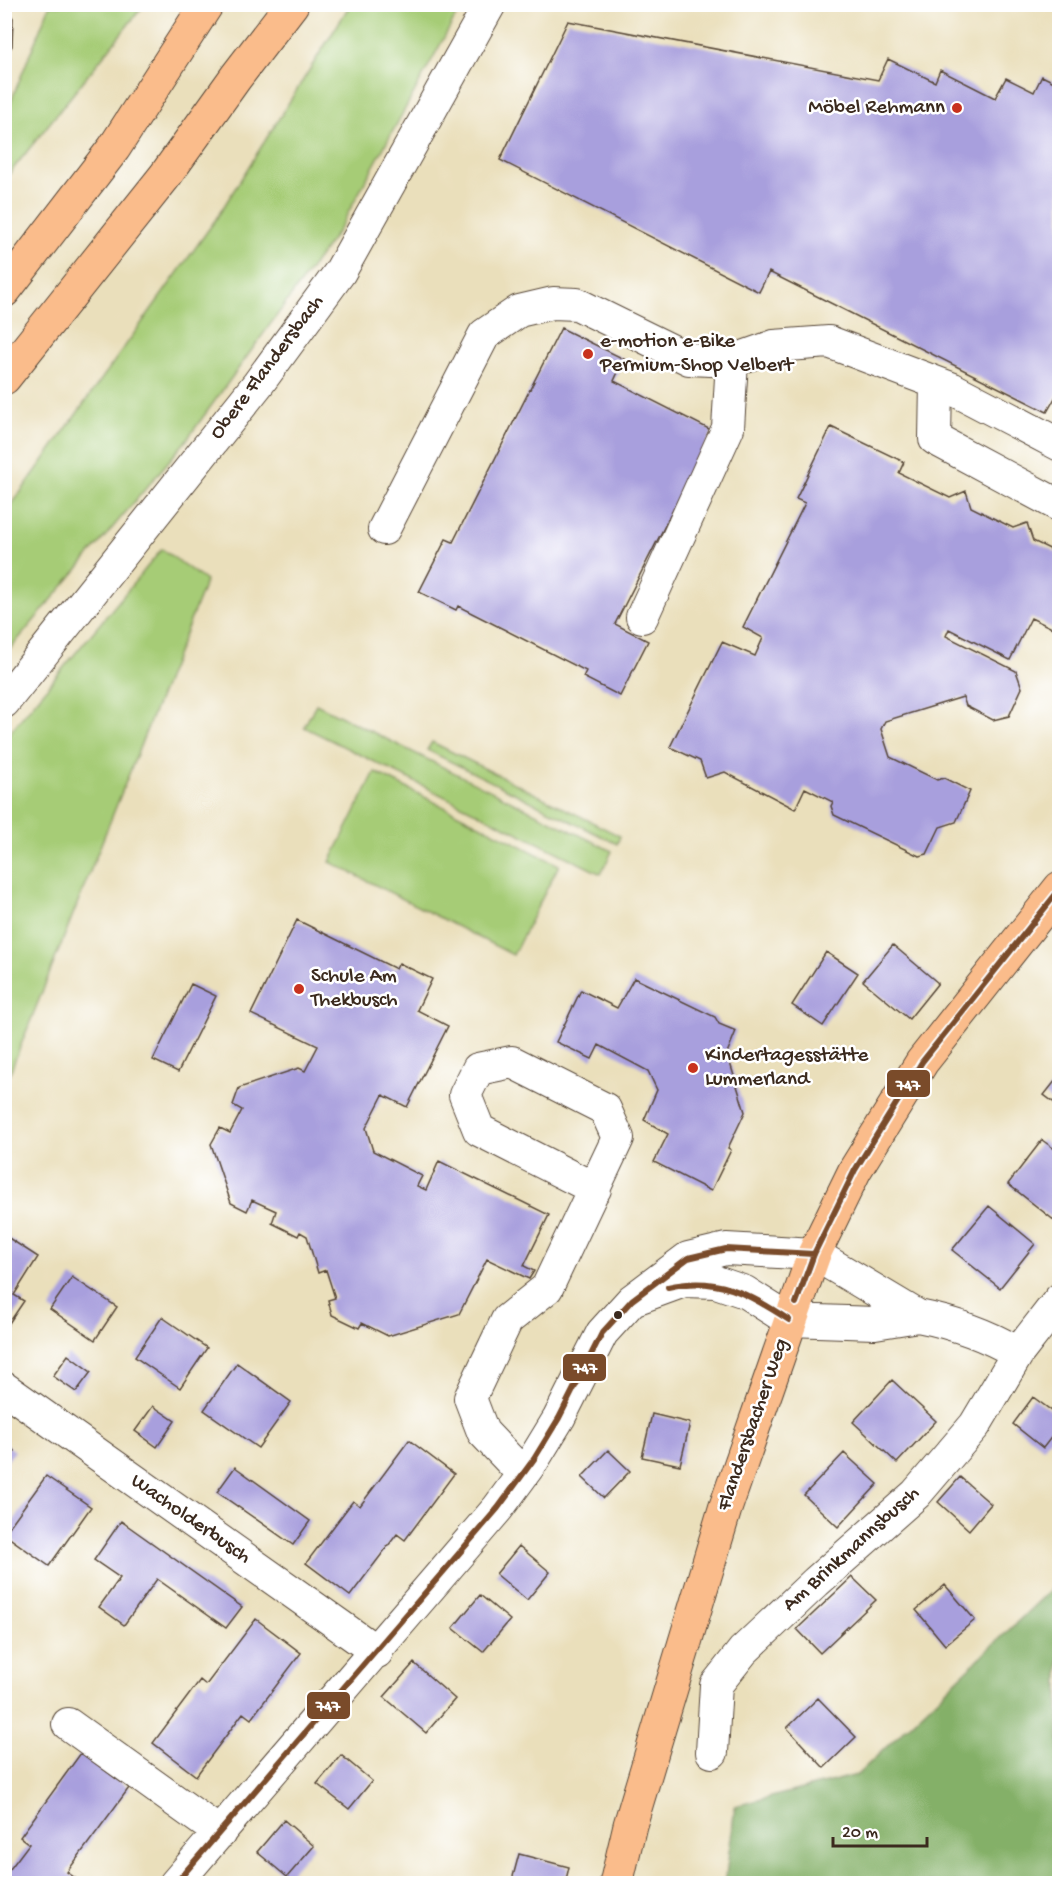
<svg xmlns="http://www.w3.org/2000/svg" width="1064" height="1888" font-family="'Gochi Hand',sans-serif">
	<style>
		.green { fill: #a6cc76; stroke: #707b4a; stroke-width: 1.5 }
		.forest { fill: #84b067; stroke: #606d42; stroke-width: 1.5 }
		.building { fill: #a89fdd }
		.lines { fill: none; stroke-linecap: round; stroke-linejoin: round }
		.minor-casing { stroke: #554536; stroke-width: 34 }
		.major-casing { stroke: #554536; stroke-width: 35 }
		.highway-casing { stroke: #554536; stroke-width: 35 }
		.minor { stroke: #fff; stroke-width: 32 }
		.major { stroke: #fabc8b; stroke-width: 33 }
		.highway { stroke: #fabc8b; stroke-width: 33 }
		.bus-1-casing { stroke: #fff; stroke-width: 10 }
		.bus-1 { stroke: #7a4b2a; stroke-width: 6 }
		.poi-dot { fill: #c8321e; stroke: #fff; stroke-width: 2 }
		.bus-dot { fill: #3b2a1e; stroke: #fff; stroke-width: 2 }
		.labels { text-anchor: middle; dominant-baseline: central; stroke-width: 5; stroke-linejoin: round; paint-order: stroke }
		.poi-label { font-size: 21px; fill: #3b2a1e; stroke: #fff; text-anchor: start }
		.street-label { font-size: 21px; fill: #3b2a1e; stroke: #fff }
		.line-badge { stroke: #fff; stroke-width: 2 }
		.badge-label { font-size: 16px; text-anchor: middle; font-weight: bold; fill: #fff }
	</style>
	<rect width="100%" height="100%" fill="#fff"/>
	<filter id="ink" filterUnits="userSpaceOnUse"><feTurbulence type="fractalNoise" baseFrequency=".0167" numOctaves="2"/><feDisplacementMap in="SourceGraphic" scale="12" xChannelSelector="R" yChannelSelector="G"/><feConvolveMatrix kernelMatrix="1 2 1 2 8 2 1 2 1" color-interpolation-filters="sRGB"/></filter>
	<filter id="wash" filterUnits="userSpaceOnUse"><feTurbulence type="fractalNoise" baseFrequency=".008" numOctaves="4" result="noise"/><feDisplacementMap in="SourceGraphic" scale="24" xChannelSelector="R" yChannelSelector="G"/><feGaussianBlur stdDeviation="1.35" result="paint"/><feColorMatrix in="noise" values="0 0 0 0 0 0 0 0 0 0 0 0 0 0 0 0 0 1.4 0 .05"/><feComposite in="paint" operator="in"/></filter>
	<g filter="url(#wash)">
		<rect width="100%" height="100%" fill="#eadfbb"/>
		<path class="green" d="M50 5H144L5 179V116Z
			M350 5H462L338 231 185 442 5 655V514L216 219Z
			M162 549 206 581 5 1085V738Z
			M316 704 612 851 601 874 304 727Z
			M432 742 620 836 617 844 427 750Z
			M375 772 559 865 513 955 330 862Z"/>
		<path class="forest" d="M1059 1582V1883H725L735 1806 857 1775Z"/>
		<g id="blocks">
			<path class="building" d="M4 4 13 18 12 46 4 60Z
				M568 21 878 80 888 59 935 82 940 70 995 98 1006 78 1034 92 1042 76 1060 85V389L1047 412 769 272 759 292 500 160Z
				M561 328 624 359 614 381 713 431 615 624 648 641 620 696 583 677 586 671 458 606 456 610 419 592 446 539 453 542Z
				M831 427 904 462 899 473 950 498 966 491 971 507 1013 528 1027 523 1033 541 1060 554V627L1054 629 1031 618 1010 660 949 629 946 636 1016 671 1022 688 1009 716 993 720 966 706 963 697 885 721 881 729 890 757 937 780 944 778 970 791 956 822 940 827 927 854 919 856 834 815 831 806 833 802 805 788 795 809 725 772 706 778 700 761 670 747 722 642 755 656 763 638 743 627 805 503 796 499Z
				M297 920 396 969 399 963 432 979 417 1010 448 1026 407 1107 383 1095 366 1128 373 1151 422 1176 417 1186 426 1190 439 1161 549 1215 524 1266 534 1271 529 1279 487 1259 459 1314 388 1336 362 1323 359 1328 332 1315 328 1300 335 1298 326 1270 318 1273 307 1236 300 1232 298 1236 272 1223 276 1211 252 1200 247 1211 231 1203 211 1144 220 1128 230 1133 242 1110 233 1105 239 1088 299 1068 305 1071 318 1046 251 1014Z
				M893 945 938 983 909 1019 863 981Z
				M826 952 858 973 823 1026 792 1005Z
				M634 978 715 1017 719 1024 736 1031 727 1053 745 1112 728 1148 731 1150 711 1191 654 1162 668 1134 644 1120 657 1090 648 1071 599 1045 592 1059 556 1042 581 990 617 1008Z
				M191 984 216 996 178 1072 153 1060Z
				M1060 1075V1107L1044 1095Z
				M1042 1140 1060 1153V1215L1055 1221 1008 1184Z
				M989 1206 1035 1244 1000 1288 952 1250Z
				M4 1235 38 1257 14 1295 24 1301 7 1326 4 1325Z
				M72 1277 117 1307 95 1340 50 1309Z
				M162 1317 207 1348 180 1388 135 1357Z
				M68 1355 91 1372 76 1392 53 1376Z
				M237 1363 291 1402 258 1448 204 1410Z
				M892 1380 936 1421 897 1463 853 1422Z
				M1033 1397 1060 1417V1426L1043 1448 1013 1424Z
				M153 1406 175 1421 157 1447 135 1431Z
				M652 1414 690 1423 680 1465 642 1457Z
				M409 1440 454 1474 405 1540 397 1534 350 1596 306 1563 353 1501 360 1506Z
				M4 1443 15 1451 4 1465Z
				M608 1450 630 1471 604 1498 582 1477Z
				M844 1453 878 1484 838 1527 804 1495Z
				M235 1467 310 1521 293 1545 217 1492Z
				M46 1476 91 1507 49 1566 4 1534Z
				M960 1477 991 1504 969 1530 938 1502Z
				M121 1521 242 1607 226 1628 157 1579 124 1625 99 1607 120 1578 94 1560Z
				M519 1546 550 1572 527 1600 496 1574Z
				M852 1577 876 1600 820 1653 797 1629Z
				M945 1585 975 1620 945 1645 916 1610Z
				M480 1595 510 1620 483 1652 453 1628Z
				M256 1619 301 1653 251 1719 243 1713 196 1776 153 1743 200 1680 206 1685Z
				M414 1663 455 1699 426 1733 384 1697Z
				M818 1698 856 1737 824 1768 787 1728Z
				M81 1753 129 1788 67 1872 75 1878 71 1884H4V1877L29 1844 20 1837Z
				M341 1755 372 1781 349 1809 317 1784Z
				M284 1820 314 1846 287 1877 257 1852Z
				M519 1854 569 1867 565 1884H511Z"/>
		</g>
	</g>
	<g filter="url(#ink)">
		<use href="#blocks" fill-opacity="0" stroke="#554536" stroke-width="1.5"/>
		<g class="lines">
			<g class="minor-casing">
				<path id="minor" d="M936 383 935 439 1060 506
					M384 529 484 335 519 311 553 303 577 304 689 359 732 361 774 346 829 342 953 389 1060 445
					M642 617 728 428 732 361
					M4 702 258 384 340 272 490 4
					M918 1316C954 1323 986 1334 1018 1353
					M4 1388 377 1652
					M523 1474 483 1432 470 1398 507 1320 547 1288 618 1138 605 1109 512 1062 478 1069 465 1095 479 1130 595 1189
					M68 1724 220 1833
					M712 1752 716 1685 743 1651 816 1582 916 1494 975 1425 1018 1353 1060 1299
					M175 1884 498 1508 534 1459 559 1418 602 1333 632 1300 688 1258 726 1249 814 1254 918 1316 875 1323 789 1320 745 1292 716 1282 684 1281 632 1300"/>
			</g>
			<g class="major-casing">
				<path id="major" d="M616 1884 630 1825 725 1509 814 1254 855 1170 922 1062 1060 888"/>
			</g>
			<g class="highway-casing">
				<path id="highway" d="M4 291 114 148 207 4
					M4 378 165 176 236 77 292 4"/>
			</g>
			<use href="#minor" class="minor"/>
			<use href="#major" class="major"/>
			<use href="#highway" class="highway"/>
			<g class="bus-1-casing">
				<path id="bus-1" d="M668 1287C717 1275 749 1294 789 1320
					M796 1303 814 1254 855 1170 922 1062 1060 889
					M175 1884 498 1508 534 1459 559 1418 602 1333 632 1300 688 1258 726 1249 814 1254"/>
			</g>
			<use href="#bus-1" class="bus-1"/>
		</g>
	</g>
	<g class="poi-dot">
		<circle cx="957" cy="108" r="6"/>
		<circle cx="588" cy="354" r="6"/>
		<circle cx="299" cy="989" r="6"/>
		<circle cx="693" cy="1068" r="6"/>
	</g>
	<circle class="bus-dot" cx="618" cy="1315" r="5"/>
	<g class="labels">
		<g class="poi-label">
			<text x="945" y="108" text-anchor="end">Möbel Rehmann</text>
			<text x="600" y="342">e-motion e-Bike<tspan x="600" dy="24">Permium-Shop Velbert</tspan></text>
			<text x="311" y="977">Schule Am<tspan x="311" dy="24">Thekbusch</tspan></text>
			<text x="705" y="1056">Kindertagesstätte<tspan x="705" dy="24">Lummerland</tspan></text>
		</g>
		<g class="street-label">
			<text transform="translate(268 368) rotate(-53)">Obere Flandersbach</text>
			<text transform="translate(754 1425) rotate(-71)">Flandersbacher Weg</text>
			<text transform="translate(190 1520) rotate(35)">Wacholderbusch</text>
			<text transform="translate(852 1550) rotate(-42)">Am Brinkmannsbusch</text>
		</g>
	</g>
	<g class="line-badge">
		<rect x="886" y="1069" width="45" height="29" rx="6" fill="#7a4b2a"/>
		<rect x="562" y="1353" width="45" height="29" rx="6" fill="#7a4b2a"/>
		<rect x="306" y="1691" width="45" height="29" rx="6" fill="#7a4b2a"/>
	</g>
	<g class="badge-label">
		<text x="908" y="1090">747</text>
		<text x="585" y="1373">747</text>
		<text x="328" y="1711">747</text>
	</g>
	<rect width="1064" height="1888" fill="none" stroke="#fff" stroke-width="24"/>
	<path d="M833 1837v9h94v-9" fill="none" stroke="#3b2a1e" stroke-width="3"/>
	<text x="842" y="1837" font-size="18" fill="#3b2a1e" stroke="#ffffff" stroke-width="4.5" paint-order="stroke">20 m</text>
</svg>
